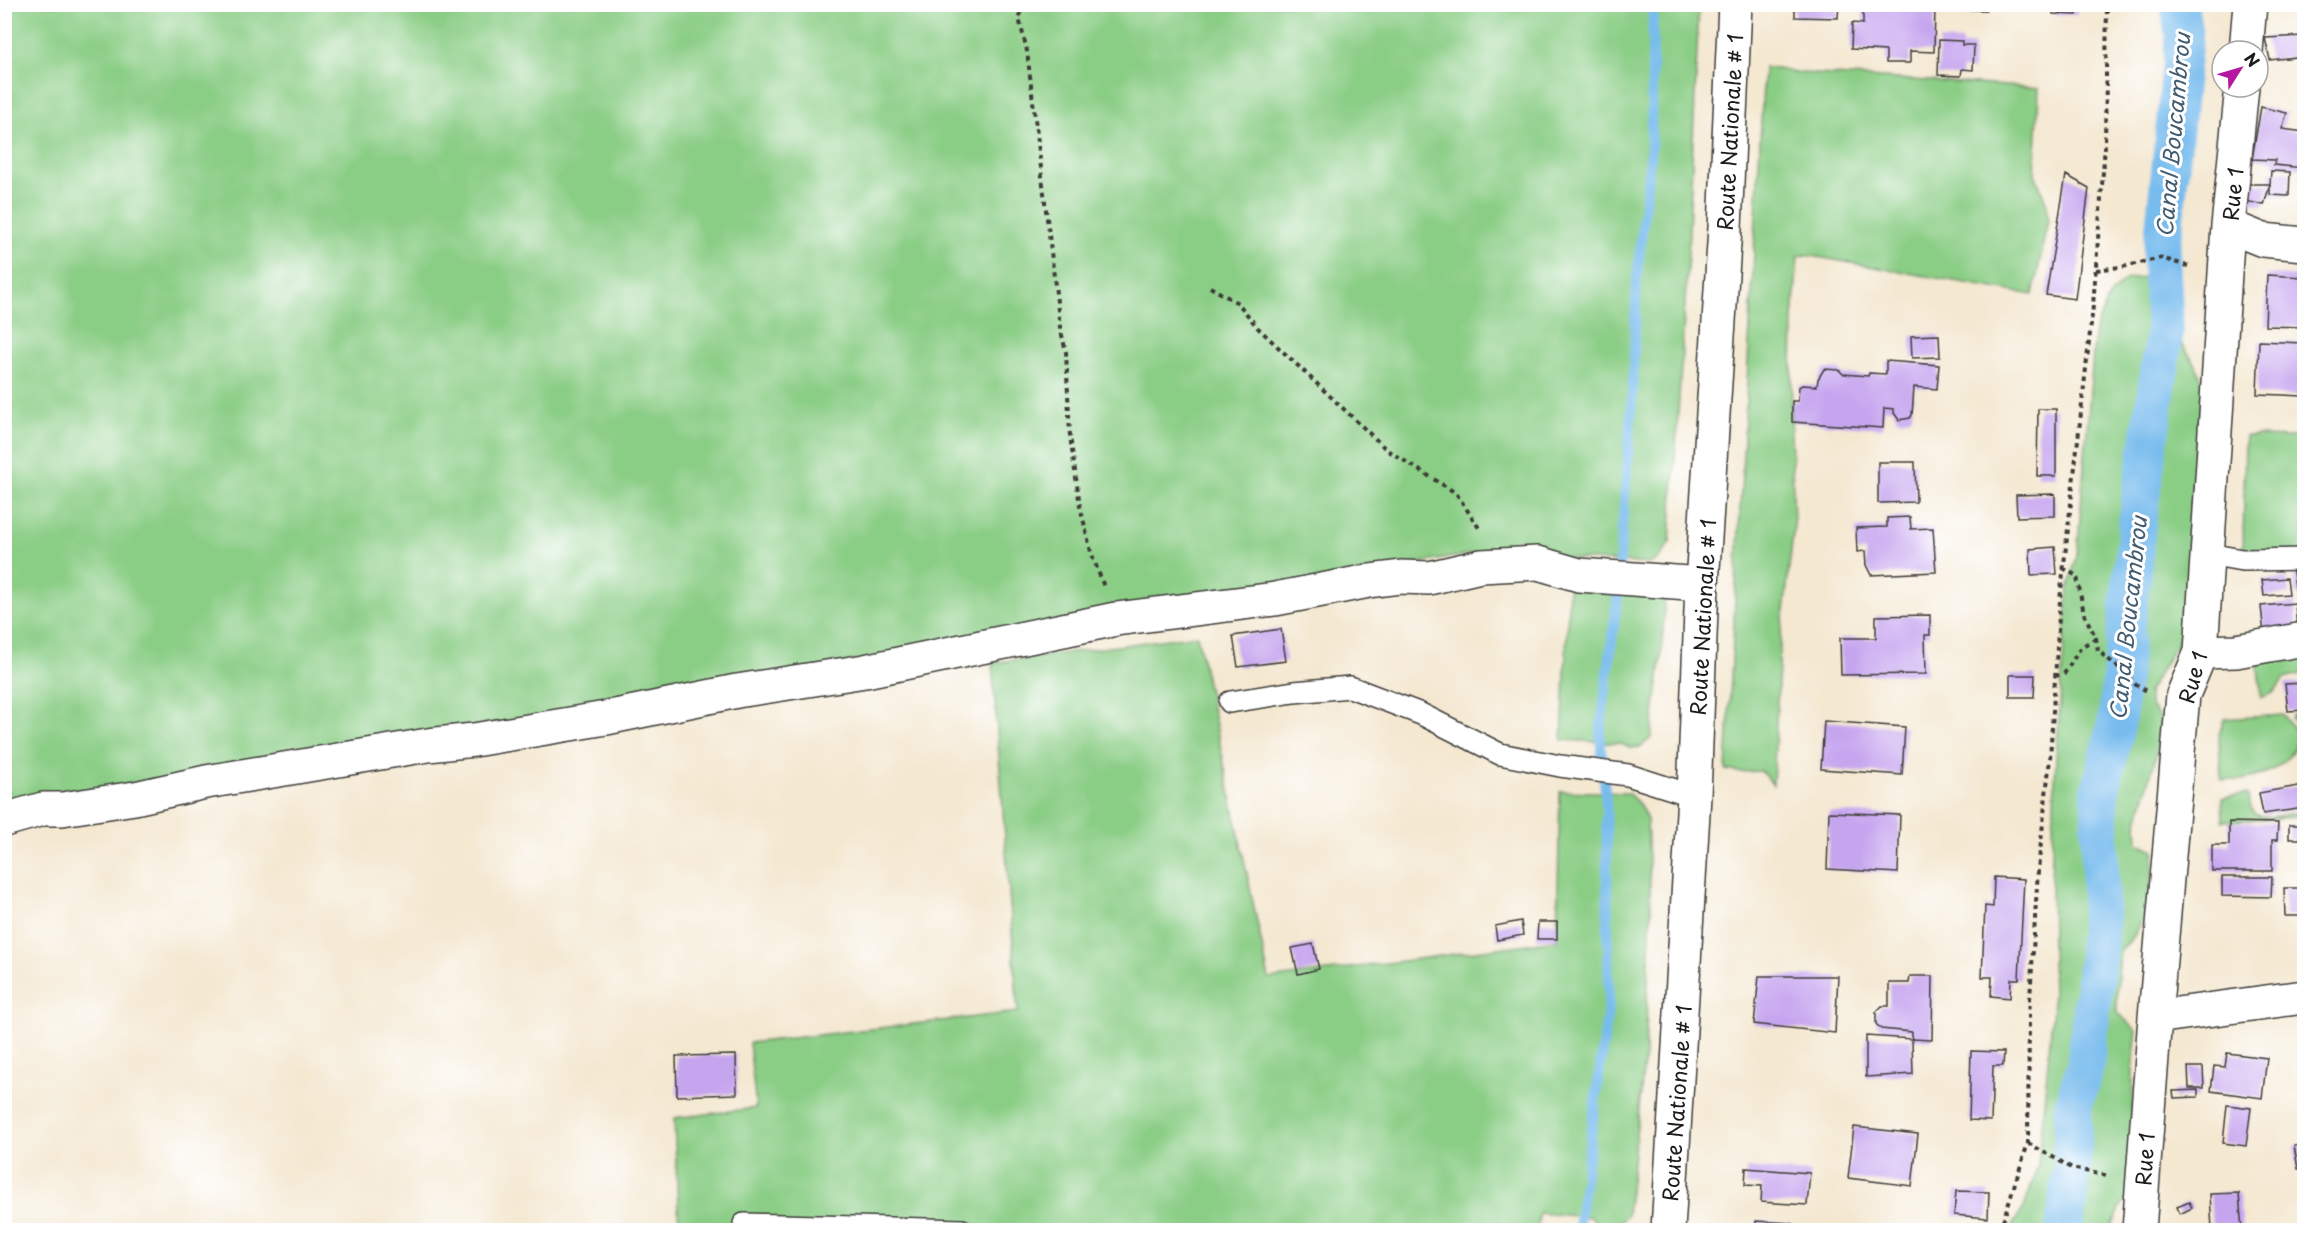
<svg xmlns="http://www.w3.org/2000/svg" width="2309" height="1235" font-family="'Playpen Sans',sans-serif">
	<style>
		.green { fill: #8acd85; stroke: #537450; stroke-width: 1.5 }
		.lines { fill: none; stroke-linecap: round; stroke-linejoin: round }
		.stream { stroke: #78bcee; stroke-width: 10 }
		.canal { stroke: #78bcee; stroke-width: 38 }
		.building { fill: #c6a5ef }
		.lane-casing { stroke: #3c3b37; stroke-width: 24 }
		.street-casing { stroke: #3c3b37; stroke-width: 36 }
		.primary-casing { stroke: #3c3b37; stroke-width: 36 }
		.path { stroke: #3c3b37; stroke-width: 4; stroke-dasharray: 4.5 4.5; stroke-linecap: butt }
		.lane { stroke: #fff; stroke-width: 21 }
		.street { stroke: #fff; stroke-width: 33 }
		.primary { stroke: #fff; stroke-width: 33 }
		.labels { text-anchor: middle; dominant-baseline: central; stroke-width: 6; stroke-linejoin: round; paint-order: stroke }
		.street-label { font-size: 21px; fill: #1c1c1c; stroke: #fff }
		.water-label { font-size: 22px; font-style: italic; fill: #415c70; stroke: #fff }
	</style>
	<rect width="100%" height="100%" fill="#fff"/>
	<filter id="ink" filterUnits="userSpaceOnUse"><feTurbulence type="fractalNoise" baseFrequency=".0167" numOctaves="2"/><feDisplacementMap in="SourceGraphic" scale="12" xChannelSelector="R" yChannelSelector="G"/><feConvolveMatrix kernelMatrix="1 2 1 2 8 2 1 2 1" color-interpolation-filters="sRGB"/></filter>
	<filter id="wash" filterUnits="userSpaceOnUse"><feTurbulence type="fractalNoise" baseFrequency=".008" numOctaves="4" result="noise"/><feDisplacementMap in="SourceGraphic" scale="24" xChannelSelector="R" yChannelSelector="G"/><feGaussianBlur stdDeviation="1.35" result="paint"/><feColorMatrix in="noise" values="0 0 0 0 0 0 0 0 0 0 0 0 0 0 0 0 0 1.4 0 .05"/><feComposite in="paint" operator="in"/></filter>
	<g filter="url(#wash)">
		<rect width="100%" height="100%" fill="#f4e8d1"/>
		<path class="green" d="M5 5H1699L1688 253 1670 543 1660 557 1650 564 1546 557 1523 545 5 809Z
			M1764 67 1802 73 2039 88 2035 174 2047 205 2048 220 2033 295 1806 255 1798 256 1793 319 1791 431 1794 525 1780 645 1773 785 1761 771 1739 772 1726 770Z
			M2146 277 2150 289 2153 316 2136 448 2128 569 2111 720 2093 786V927L2088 1002 2078 1075 2067 1112 2063 1202 2058 1230H2013V1224L2024 1208 2038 1165 2053 1008 2051 881 2056 758 2068 590 2077 555 2095 329 2111 293 2127 279Z
			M2182 344 2195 363 2207 392 2201 412 2195 451 2190 533 2195 544 2185 630 2148 692 2151 707 2161 719 2158 748 2137 825 2138 843 2155 850 2148 908 2136 933 2120 952 2117 990V1012L2137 1031 2133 1064 2132 1171 2126 1199 2109 1230H2073L2080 1185 2101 966 2112 780 2128 703 2146 566 2165 375 2173 348Z
			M2245 436 2304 437V555L2243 556Z
			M1569 588 1665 597 1661 661 1651 738 1641 747 1629 748 1620 743 1562 740Z
			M1197 635 1269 979 1557 940 1560 791 1628 793 1640 805 1647 820 1651 909 1645 1055 1627 1216 1615 1227 1599 1225 1590 1217 1539 1213 1538 1230H679L674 1118 756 1108 749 1043 1018 1012 992 663Z
			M2304 645V674L2284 679 2273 693 2261 698 2257 654Z
			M2304 713V731L2292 719 2294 714Z
			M2283 715 2298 735C2295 760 2269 775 2246 779 2238 781 2229 779 2221 780L2219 735 2224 719Z
			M2247 794C2251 799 2249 806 2253 812 2261 822 2293 813 2304 811V817L2223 821 2222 798Z"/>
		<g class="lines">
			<path class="stream" d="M1619 569 1632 404 1637 277 1651 149 1653 4
				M1578 1230 1609 1001 1606 801 1600 735 1619 586"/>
			<path class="canal" d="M2064 1230 2072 1168 2073 1106 2085 1067 2095 981 2100 920V792L2116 726 2138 517 2165 331 2161 258 2184 36 2179 4"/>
		</g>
		<g id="blocks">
			<path class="building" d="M1795 4H1839L1838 18 1795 17Z
				M1946 4H1986V10H1946Z
				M2053 4H2077V15L2053 14Z
				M1863 5 1935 7 1934 52 1910 51V63H1886V51L1851 49 1852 23 1863 24Z
				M2304 36V56L2270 60 2265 38Z
				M1939 40 1962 41V45H1974L1973 70 1962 69 1961 76 1938 75Z
				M2261 107 2287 113 2282 129 2304 132V168L2274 165 2275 160 2252 159Z
				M2271 171 2290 172 2289 196 2270 195V184L2264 205 2245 201 2246 184H2270Z
				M2066 175 2089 188 2075 299 2046 295Z
				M2302 189H2304V213H2302Z
				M2267 275 2304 277V327L2265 326Z
				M1939 335 1940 357 1912 358 1911 336Z
				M2259 341 2304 343V396L2257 394Z
				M1886 361 1939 365 1937 389 1914 387 1912 415 1910 418 1899 420 1894 413V409L1884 408 1883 428 1792 422V401H1798L1799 387 1802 385 1817 386 1818 379 1824 369 1839 370 1843 374 1868 376 1869 373 1886 374Z
				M2038 409H2056V476H2037Z
				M1878 462H1915L1916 502 1878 503Z
				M2055 494V516L2017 517 2016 495Z
				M1910 517 1911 529 1933 528 1936 572 1871 575 1866 565 1865 551 1857 552 1856 528 1887 527V518Z
				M2055 547 2057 574 2031 575 2030 549Z
				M2304 571V594H2296L2293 572Z
				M2287 578 2289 594 2264 596 2262 580Z
				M2295 603 2297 631 2264 635 2261 606Z
				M1930 615V635H1925L1926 674 1841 675 1840 638H1876V616Z
				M1281 629 1286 661 1238 667 1233 636Z
				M2010 675H2035L2034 697H2010Z
				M2304 683V710L2288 711 2285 684Z
				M1824 721 1905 727 1902 775 1821 769Z
				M2304 785V808L2263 814 2259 793Z
				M1829 812 1900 815 1898 873 1827 869Z
				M2229 822 2278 823 2277 840H2272V871H2212V845H2229Z
				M2289 825H2300V839H2289Z
				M1994 877 2024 879 2019 979H2011L2010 998 1991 996 1992 977H1982L1985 906 1993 907Z
				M2222 877H2272L2271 897 2222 896Z
				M2284 888H2304V916H2285Z
				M1521 921 1523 935 1497 940 1495 926Z
				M1538 922H1557V939H1537Z
				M1313 944 1319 969 1298 974 1292 948Z
				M1759 976H1838L1835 1033 1754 1024Z
				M1910 976H1933L1932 1040 1912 1039 1913 1074 1866 1077V1036L1912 1039V1032L1881 1029 1876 1024V1012L1882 1006H1889V983H1909Z
				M1971 1051 2004 1052 2003 1066H1993L1991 1121 1969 1120Z
				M2227 1053 2267 1058 2262 1098 2211 1091 2214 1066 2225 1067Z
				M736 1055 737 1094 677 1096 676 1056Z
				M2188 1067H2203L2204 1088H2189Z
				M2198 1090V1097L2174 1098 2173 1091Z
				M2227 1105 2251 1108 2246 1146 2223 1143Z
				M1854 1127 1918 1134 1912 1186 1848 1178Z
				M2304 1144V1168L2298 1169 2294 1146Z
				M1746 1168 1810 1173 1807 1205 1761 1202 1762 1186 1745 1185Z
				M1956 1191 1989 1192 1988 1218 1954 1215Z
				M2239 1193 2242 1230H2212L2210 1194Z
				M2189 1202 2192 1208 2180 1214 2177 1207Z
				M1756 1221 1791 1223 1790 1230H1755Z"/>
		</g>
	</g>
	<g filter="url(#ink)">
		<use href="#blocks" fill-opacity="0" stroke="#3c3b37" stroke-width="1.5"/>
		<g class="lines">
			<g class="lane-casing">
				<path id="lane" d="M2208 554 2242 560 2304 559
					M1230 702 1294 692 1350 687 1421 714 1500 754 1560 766 1628 775 1694 796
					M744 1224 962 1230"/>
			</g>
			<g class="street-casing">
				<path id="street" d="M2246 51 2250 4
					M2228 226 2263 240 2304 244
					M2201 652 2236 651 2304 639
					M4 820 43 809H62L135 798 206 782 428 745 474 740 606 718 737 691 865 671 1116 619 1275 599 1369 581 1401 577 1429 578 1481 566 1538 563 1579 575 1702 584
					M2155 1017 2304 997
					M2139 1230 2155 1017 2183 695 2201 652 2228 226 2242 87"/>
			</g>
			<g class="primary-casing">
				<path id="primary" d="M1668 1230 1694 796 1702 584 1725 228 1735 4"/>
			</g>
			<path class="path" d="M1022 4 1019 18 1027 51 1060 327 1066 352 1070 436 1080 506 1091 552 1104 587
				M2096 270 2127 266 2161 258 2191 267
				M1210 287 1238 303 1258 328 1387 450 1456 493 1481 531
				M2063 568 2077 576 2084 614 2096 638 2098 651 2122 670 2136 685 2149 692
				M2055 676 2064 674 2081 647 2096 638
				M2028 1143 2072 1168 2107 1176
				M2000 1230 2028 1143 2029 1015 2038 870 2050 758 2060 600 2093 306 2105 145 2107 4"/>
			<use href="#lane" class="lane"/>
			<use href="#street" class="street"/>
			<use href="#primary" class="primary"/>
		</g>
	</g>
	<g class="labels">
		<g class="street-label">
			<text transform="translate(1729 132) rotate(-87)">Route Nationale # 1</text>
			<text transform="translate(2232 194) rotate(-84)">Rue 1</text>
			<text transform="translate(1702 617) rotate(-87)">Route Nationale # 1</text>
			<text transform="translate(2192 677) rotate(-74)">Rue 1</text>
			<text transform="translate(1676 1103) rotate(-86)">Route Nationale # 1</text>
			<text transform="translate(2144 1159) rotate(-86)">Rue 1</text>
		</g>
		<g class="water-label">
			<text transform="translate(2172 135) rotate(-85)">Canal Boucambrou</text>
			<text transform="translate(2127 618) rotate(-84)">Canal Boucambrou</text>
		</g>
	</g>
	<rect width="2309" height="1235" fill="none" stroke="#fff" stroke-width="24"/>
	<g transform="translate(2240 69) rotate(53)"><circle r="28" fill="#ffffff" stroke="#a4a4a4" stroke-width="1.5"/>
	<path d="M0-4.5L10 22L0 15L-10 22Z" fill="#b5179e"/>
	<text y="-9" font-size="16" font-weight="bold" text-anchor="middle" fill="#1c1c1c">N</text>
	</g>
</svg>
